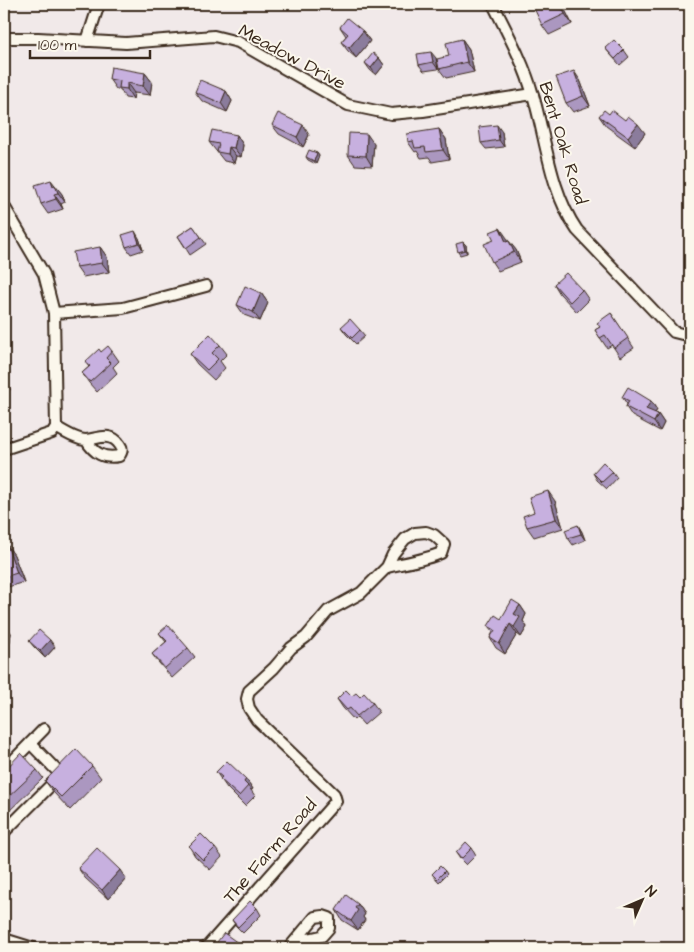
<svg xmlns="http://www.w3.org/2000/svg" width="694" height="952" font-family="'Architects Daughter',sans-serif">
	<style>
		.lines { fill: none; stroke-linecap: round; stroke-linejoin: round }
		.minor-casing { stroke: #3b2a1e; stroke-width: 14 }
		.minor { stroke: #fbf7ec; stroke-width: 10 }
		.wall { fill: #ab97c0; stroke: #3b2a1e }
		.shaded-wall { fill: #8b7b9c; stroke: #3b2a1e }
		.building { fill: #c7b0df; stroke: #3b2a1e }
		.labels { text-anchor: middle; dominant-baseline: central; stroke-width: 4; stroke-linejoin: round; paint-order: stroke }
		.street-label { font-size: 18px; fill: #3b2a1e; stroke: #fbf7ec }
	</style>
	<rect width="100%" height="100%" fill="#f1e9e9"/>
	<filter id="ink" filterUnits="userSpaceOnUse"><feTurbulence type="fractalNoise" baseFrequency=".02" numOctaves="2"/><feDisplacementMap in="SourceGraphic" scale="10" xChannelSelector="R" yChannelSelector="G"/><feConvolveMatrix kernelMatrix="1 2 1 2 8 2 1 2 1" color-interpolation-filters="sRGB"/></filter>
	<g filter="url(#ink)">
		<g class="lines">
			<g class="minor-casing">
				<path id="minor" d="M493 4C508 34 524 63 533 95 546 139 550 191 577 230L674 332 682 334 690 333
					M4 38H38L126 43 214 36 238 42 348 105 391 114 423 111 533 94
					M87 41 99 4
					M4 206 44 274 54 313 56 427 52 433 4 449
					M54 313 123 308 206 286
					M56 427C64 432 77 440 86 440 98 439 111 431 120 445 123 449 122 452 119 456 103 459 94 453 86 440
					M30 743 61 775
					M4 770 44 729
					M4 832 58 778
					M4 939 33 948
					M206 948 336 801 334 794 257 720 249 708 247 699 249 691 274 668 291 648 306 637 328 611 361 593 387 567 393 554 405 539 415 533 426 532 434 535 444 544 441 553C425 560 404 563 387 567
					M289 948 315 917 323 916 329 918V928L322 936 295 942"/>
			</g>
			<use href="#minor" class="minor"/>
		</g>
		<path class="wall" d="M562 4 572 24 549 35 542 25Z
			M340 27 363 31 370 41 356 58 348 51 341 42 346 36Z
			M462 39 469 49 474 72 446 78 439 69Z
			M605 48 624 50 629 57 620 65 610 54Z
			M379 58 384 65 376 75 370 70 365 63Z
			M436 58 438 69 424 71 419 65Z
			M145 73 152 82 150 95 134 93 133 99 125 98 120 89H116L109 79Z
			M580 80 590 106 573 112 566 103Z
			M226 91 232 101 227 112 202 101 195 92Z
			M609 114 645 133 635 147 606 126 599 116Z
			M272 125 309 135 303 147 279 134Z
			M439 129 446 139 449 159 432 162 429 157 421 158 417 151 415 152 408 142Z
			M502 132 504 147 486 149 481 143Z
			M237 135 243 145 241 157 236 156 234 163 224 161 209 142Z
			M374 144 372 166 355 165 348 155Z
			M317 153 319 156 316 164 308 160 306 157Z
			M54 185 62 194 65 202 61 204 63 209 48 214 41 204Z
			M193 226 206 244 190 255 178 236Z
			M139 238 143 250 131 254 126 247Z
			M507 238 508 241 516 250 521 262 498 271 492 262Z
			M463 242 466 245 467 253 460 255 458 252Z
			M100 247 107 257 109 272 83 277 76 267Z
			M554 284 582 290 589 300 577 312 560 294Z
			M261 293 268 303 260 321 244 315 237 305Z
			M611 313 634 348 620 357 612 345 607 348 595 330 600 327Z
			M341 327 360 330 365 336 356 344 346 334Z
			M220 345 227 354 220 361 225 368 214 380 197 364 190 354Z
			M112 351 119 361 113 367 117 373 97 392 89 383 82 373 89 367 85 362 101 352Z
			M4 376 10 390 4 393Z
			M622 397 651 401 657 410 655 413 658 414 664 423 660 431 632 416 626 407 627 404Z
			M613 472 617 478 607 489 597 480 593 473Z
			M555 501 563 528 534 537 527 527 534 512Z
			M578 525 582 532 585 540 573 545 568 538Z
			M7 545 14 555 24 582 8 587 4 580V546Z
			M520 605 526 614 523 621 527 627 521 637 517 634 505 654 496 648 490 638 493 632 488 626 501 619Z
			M4 623 11 633 7 661 4 660Z
			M159 633 188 648 195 657 172 678 159 663 152 654 166 642Z
			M29 641 55 647 45 658 34 647Z
			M352 696 360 697 373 703 379 712 364 725 357 717 354 720 343 708 337 699Z
			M92 766 101 778 70 810 54 793 45 781Z
			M37 770 43 778 4 816V771Z
			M216 772 246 779 253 789 251 790 255 796 245 806 227 788Z
			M189 846 215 848 222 857 210 870 195 856Z
			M472 848 476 855 466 865 460 859 456 853Z
			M78 868 126 879 108 899 85 878Z
			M445 871 447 874 439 882 432 874Z
			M358 904 365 914 363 917 365 920 358 930 342 920 336 910Z
			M257 908 261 915 243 933 236 926 232 920Z"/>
		<path class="shaded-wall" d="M560 4H562L572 24 565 14Z
			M363 31 370 41 356 58 349 48Z
			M462 39 469 49 474 72 467 62Z
			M431 52 436 58 438 69 433 62Z
			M379 58 384 65 376 75 371 68Z
			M574 71 580 80 590 106 583 96Z
			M145 73 152 82 150 95 143 86Z
			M127 83 134 93 133 99 127 89Z
			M226 91 232 101 227 112 221 103Z
			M638 124 645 133 635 147 628 137Z
			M303 125 309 135 303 147 297 137Z
			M497 125 502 132 504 147 499 140Z
			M439 129 446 139 449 159 443 150Z
			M367 134 374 144 372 166 366 156Z
			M237 135 243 145 241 157 234 148Z
			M229 147 236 156 234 163 228 154Z
			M317 153 319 156 316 164 314 161Z
			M51 180 62 194 65 202 53 186Z
			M54 194 61 204 63 209 56 199Z
			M500 228 507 238 513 252 506 242Z
			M135 231 139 238 143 250 139 243Z
			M509 241 516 250 521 262 514 252Z
			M463 242 466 245 467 253 465 250Z
			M100 247 107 257 109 272 102 263Z
			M261 293 268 303 260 321 253 312Z
			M4 376 10 390 4 381Z
			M651 401 657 410 652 418 646 409Z
			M658 414 664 423 660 431 654 422Z
			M4 485 8 491 4 500Z
			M548 491 555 501 563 528 556 519Z
			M578 525 582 532 585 540 581 534Z
			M7 545 14 555 24 582 17 573Z
			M520 605 526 614 523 621 527 627 521 637 514 627V614Z
			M4 623 11 633 7 661 4 655Z
			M510 624 517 634 505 654 499 644Z
			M50 640 55 647 45 658 40 651Z
			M246 779 253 789 251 790 244 782Z
			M120 870 126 879 108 899 102 890Z
			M358 904 365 914 363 917 365 920 358 930 351 921 355 908Z
			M238 943 241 948H234Z"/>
		<path class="building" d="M532 4H560L565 14 542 25Z
			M347 18 363 31 349 48 341 42 348 34 340 27Z
			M462 39 467 62 439 69 437 59 449 56 446 43Z
			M614 40 624 50 615 59 605 48Z
			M431 52 433 62 419 65 417 54Z
			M373 53 379 58 371 68 365 63Z
			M111 67 145 73 143 86 127 83V89L119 88 120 81 109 79Z
			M574 71 583 96 566 103 556 77Z
			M200 80 226 91 221 103 195 92Z
			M604 110 609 114 612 110 625 120 628 116 638 124 628 137 599 116Z
			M278 113 303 125 297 137 272 125Z
			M497 125 499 140 481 143 479 127Z
			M439 129 443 150 426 152 425 147 415 148 413 141 408 142 407 134Z
			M212 130 237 135 234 148 229 147 228 154 217 152 219 144 209 142Z
			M349 133 367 134 366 156 348 155Z
			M309 150 317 153 314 161 306 157Z
			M51 180 53 186 55 185 58 193 54 194 56 199 41 204 35 185Z
			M193 226 201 237 186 248 178 236Z
			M500 228 506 242 509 241 514 252 492 262 484 244 494 240 490 232Z
			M135 231 139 243 126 247 122 235Z
			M463 242 465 250 458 252 456 244Z
			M100 247 102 263 76 267 73 252Z
			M566 273 582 290 570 302 554 284Z
			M245 286 261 293 253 312 237 305Z
			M611 313 628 338 614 348 605 335 600 338 595 330 600 327 597 323Z
			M350 319 360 330 352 338 341 327Z
			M210 334 220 345 212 353 218 359 207 370 190 354Z
			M108 346 112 351 106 358 111 363 90 382 82 373 90 366 85 362 99 349 101 352Z
			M628 387 651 401 646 409 658 414 654 422 626 407 629 401 622 397Z
			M603 462 613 472 602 482 593 473Z
			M548 491 556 519 527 527 523 516 534 512 529 497Z
			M578 525 581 534 568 538 565 530Z
			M7 545 17 573 4 577V546Z
			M512 600 520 605 514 614 520 617 514 627 510 624 499 644 490 638 495 630 488 626 495 615 501 619Z
			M168 625 188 648 165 668 152 654 167 641 159 633Z
			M39 630 50 640 40 651 29 641Z
			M346 690 352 696 356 693 360 697 364 693 373 703 357 716 350 708 347 710 337 699Z
			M76 749 92 766 61 797 45 781Z
			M21 753 37 770 4 801V771Z
			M227 761 246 779 244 782 248 786 239 796 220 779 222 777 216 772Z
			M201 834 215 848 203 860 189 846Z
			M466 842 472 848 461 859 456 853Z
			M97 848 120 870 102 890 78 868Z
			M440 866 445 871 437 879 432 874Z
			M346 895 358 904 355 908 358 910 351 921 336 910Z
			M250 901 257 908 238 927 232 920Z
			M224 933 238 943 234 948H216L214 946Z
			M534 945 537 948H531Z"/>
	</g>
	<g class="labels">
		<g class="street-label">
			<text transform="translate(292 57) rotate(28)">Meadow Drive</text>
			<text transform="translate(563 143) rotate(73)">Bent Oak Road</text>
			<text transform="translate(270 851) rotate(-49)">The Farm Road</text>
		</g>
	</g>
	<rect width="694" height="952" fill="none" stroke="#fbf7ec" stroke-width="20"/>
	<rect x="10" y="10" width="674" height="932" fill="none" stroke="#3b2a1e" stroke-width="2" filter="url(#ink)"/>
	<g transform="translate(642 900) rotate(45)" stroke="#fbf7ec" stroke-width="4" paint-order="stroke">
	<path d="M0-4L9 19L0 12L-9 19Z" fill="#3b2a1e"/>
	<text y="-8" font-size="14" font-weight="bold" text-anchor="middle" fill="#3b2a1e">N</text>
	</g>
	<path d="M30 50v8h120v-8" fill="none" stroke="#3b2a1e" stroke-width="2.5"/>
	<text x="38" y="50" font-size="15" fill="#3b2a1e" stroke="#fbf7ec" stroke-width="4" paint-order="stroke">100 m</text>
</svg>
